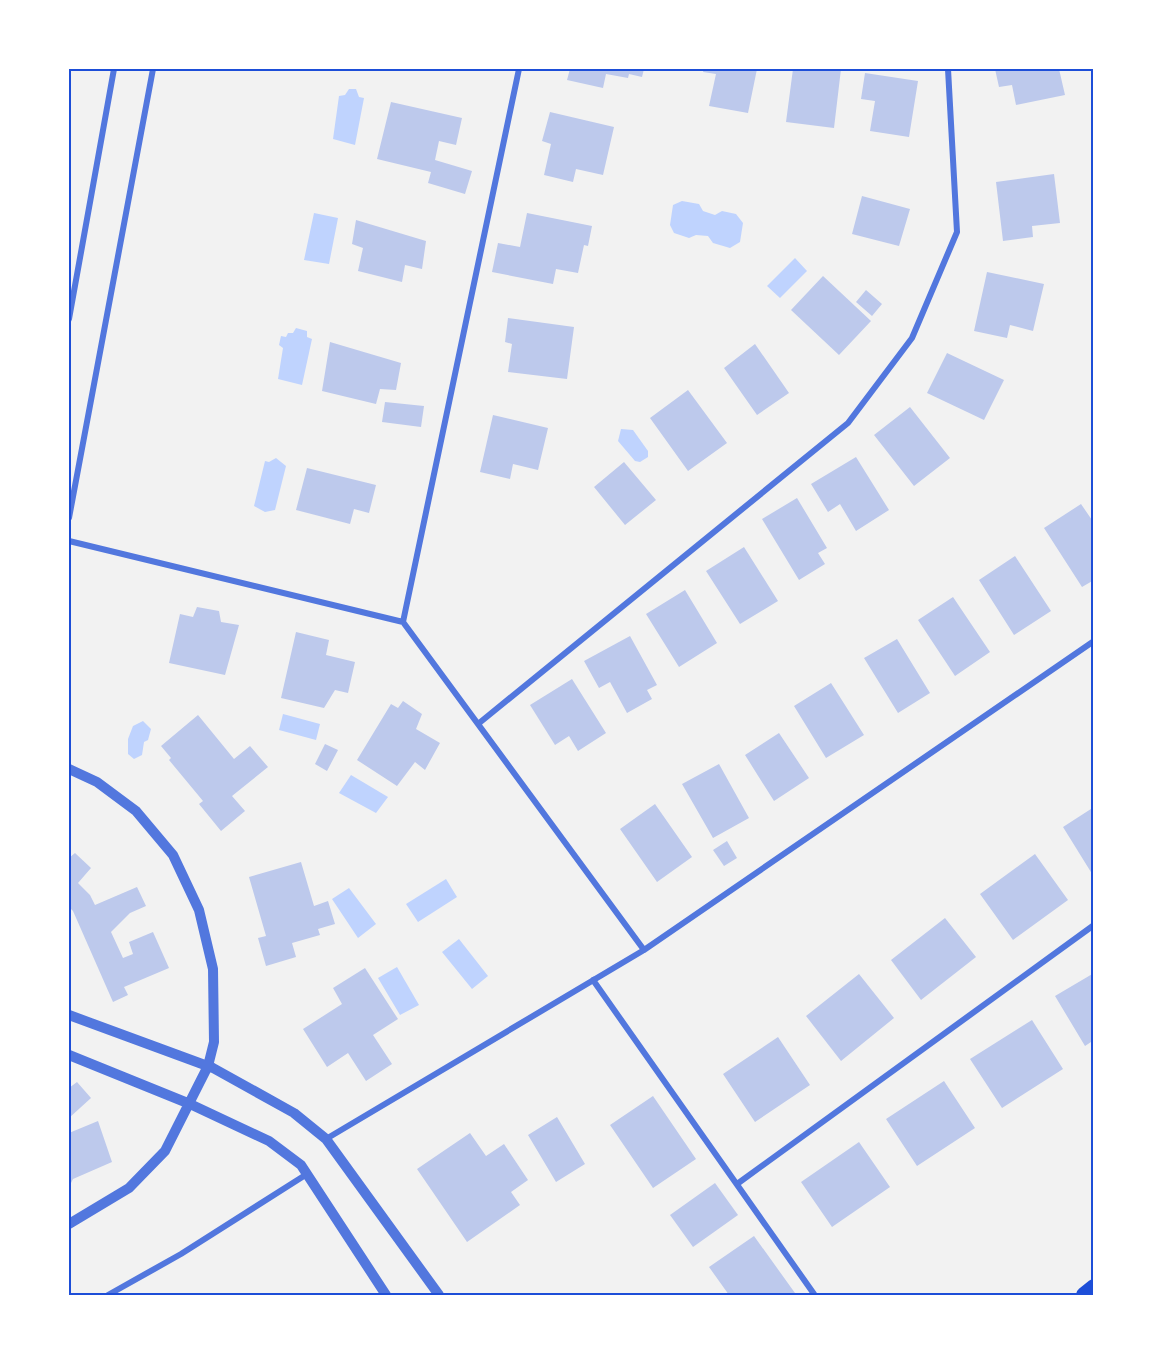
<svg xmlns="http://www.w3.org/2000/svg" width="1163" height="1364" font-family="'DejaVu Sans',sans-serif">
	<style>
		.water { fill: #bfd3fe }
		.building { fill: #bdc9ec }
		.lines { fill: none; stroke-linecap: round; stroke-linejoin: round }
		.minor { stroke: #5277de; stroke-width: 6 }
		.tertiary { stroke: #5277de; stroke-width: 10 }
		.trunk { stroke: #1d4ed8; stroke-width: 16 }
		.neatline { fill: none; stroke: #1d4ed8; stroke-width: 2 }
	</style>
	<rect width="100%" height="100%" fill="#f2f2f2"/>
	<path class="water" d="M349 89H356L359 97 364 98 355 145 333 139 339 96 345 95Z
		M682 201 699 204 703 211 715 215 722 211 736 214 743 223 740 242 730 248 713 243 708 236 696 235 689 238 674 233 670 225 673 205Z
		M314 213 338 218 329 264 304 260Z
		M795 258 807 271 780 298 767 286Z
		M296 328 307 331V337L312 339 302 385 278 379 283 348 279 345 281 336 286 337 288 333H293Z
		M621 429 633 430 648 451V457L640 462 635 461 618 441Z
		M276 458 286 466 275 510 265 512 254 506 265 461 269 462Z
		M283 714 320 724 316 740 279 730Z
		M143 721 151 729 148 740 144 742 142 755 134 759 128 754V739L133 726Z
		M351 775 388 797 376 813 339 793Z
		M446 879 457 897 418 922 406 904Z
		M349 888 376 924 358 938 332 899Z
		M459 939 488 976 472 989 442 952Z
		M397 967 419 1005 400 1015 378 978Z"/>
	<path class="building" d="M570 69H644L642 77 629 74 628 78 606 74 603 88 567 80Z
		M704 69H757L748 113 709 106 716 74 703 72Z
		M793 69H841L834 128 786 122Z
		M995 69H1059L1065 95 1016 105 1012 85 999 87Z
		M865 73 918 81 909 137 870 131 875 101 861 99Z
		M391 102 462 118 456 145 439 141 435 160 472 171 465 194 428 183 431 172 377 159Z
		M550 112 614 127 603 175 576 169 573 182 544 175 551 144 542 141Z
		M1054 174 1060 223 1032 226 1033 237 1003 241 996 182Z
		M862 196 910 209 899 246 852 234Z
		M527 213 592 226 588 246 584 245 578 273 556 269 553 284 492 272 498 243 520 247Z
		M356 220 426 241 422 269 405 265 402 282 358 271 363 248 352 244Z
		M987 272 1044 284 1033 331 1010 325 1007 338 974 331Z
		M823 276 871 321 839 355 791 310Z
		M866 290 882 304 872 316 856 302Z
		M508 318 574 327 567 379 508 372 512 344 505 342Z
		M330 342 401 363 396 390 380 389 376 404 322 391Z
		M755 344 789 393 757 415 724 368Z
		M947 353 1004 380 984 420 927 393Z
		M688 390 727 443 688 471 650 418Z
		M385 402 424 406 421 427 382 422Z
		M910 407 950 458 914 486 874 435Z
		M493 415 548 428 538 470 513 464 510 479 480 472Z
		M856 457 889 510 856 531 840 504 828 512 811 484Z
		M624 462 656 500 625 525 594 487Z
		M307 468 376 485 369 513 354 509 350 524 296 510Z
		M797 498 827 548 818 553 825 564 799 580 762 519Z
		M1081 504 1094 523V580L1082 587 1044 528Z
		M744 547 778 601 740 624 706 571Z
		M1015 556 1051 611 1014 635 979 580Z
		M685 590 717 643 679 667 646 614Z
		M953 597 990 652 955 676 918 620Z
		M197 607 219 611 221 622 239 625 225 675 169 663 180 614 193 617Z
		M296 632 329 640 326 655 355 662 348 693 335 690 324 708 281 698Z
		M630 636 657 685 647 690 652 699 627 713 610 682 599 688 584 661Z
		M897 639 930 693 898 713 864 658Z
		M572 679 606 733 578 751 569 736 555 745 530 705Z
		M831 683 864 735 826 758 794 706Z
		M403 701 422 714 416 729 440 743 425 770 415 762 397 786 357 760 391 704 398 708Z
		M198 715 234 759 250 746 268 767 232 796 245 811 221 831 199 804 203 801 169 760 171 758 161 746Z
		M779 733 809 778 774 801 745 755Z
		M325 744 338 750 327 771 315 764Z
		M719 764 749 818 713 838 682 784Z
		M655 804 692 857 657 882 620 829Z
		M1094 807V877L1063 827Z
		M727 841 737 858 724 866 713 850Z
		M75 853 91 868 78 883 90 895 95 905 137 887 146 906 130 913 111 932 123 958 133 954 129 942 153 932 169 968 124 987 128 995 113 1002 73 911 69 907V858Z
		M1035 854 1068 900 1013 940 980 894Z
		M301 862 314 906 328 901 335 924 318 929 320 935 292 943 296 957 266 966 258 938 266 936 249 877Z
		M945 918 976 957 921 1000 891 960Z
		M365 968 398 1019 373 1035 392 1064 366 1081 348 1053 327 1067 303 1029 342 1004 333 988Z
		M1094 973V1040L1085 1046 1055 996Z
		M859 974 894 1018 841 1061 806 1016Z
		M1032 1020 1063 1069 1002 1108 970 1059Z
		M778 1037 810 1085 755 1122 723 1074Z
		M944 1081 975 1128 917 1166 886 1119Z
		M77 1082 91 1098 69 1118V1088Z
		M653 1096 696 1159 653 1188 610 1125Z
		M557 1117 585 1164 556 1182 528 1135Z
		M98 1121 112 1162 73 1179 69 1187V1133Z
		M470 1133 486 1156 504 1144 528 1180 511 1192 520 1205 467 1242 417 1169Z
		M859 1142 890 1187 832 1227 801 1182Z
		M715 1183 738 1215 693 1247 670 1215Z
		M754 1236 795 1293 792 1295H729L709 1267Z"/>
	<g class="lines">
		<path class="minor" d="M69 319 114 69
			M69 518 153 69
			M69 541 403 622 644 950
			M403 622 519 69
			M478 724 848 423 912 338 957 232 948 69
			M593 980 814 1294
			M326 1139 644 950 1094 641
			M737 1184 1094 925
			M108 1295 181 1254 307 1174"/>
		<path class="tertiary" d="M69 769 97 782 136 811 173 855 199 910 213 969 214 1042 208 1066 165 1151 129 1188 69 1224
			M69 1015 213 1068 294 1113 326 1139 439 1295
			M69 1055 190 1104 269 1141 301 1165 386 1295"/>
		<path class="trunk" d="M1084 1295 1094 1287"/>
	</g>
	<rect width="1163" height="1364" fill="none" stroke="#ffffff" stroke-width="141"/>
	<rect x="70" y="70" width="1022" height="1224" class="neatline"/>
</svg>
